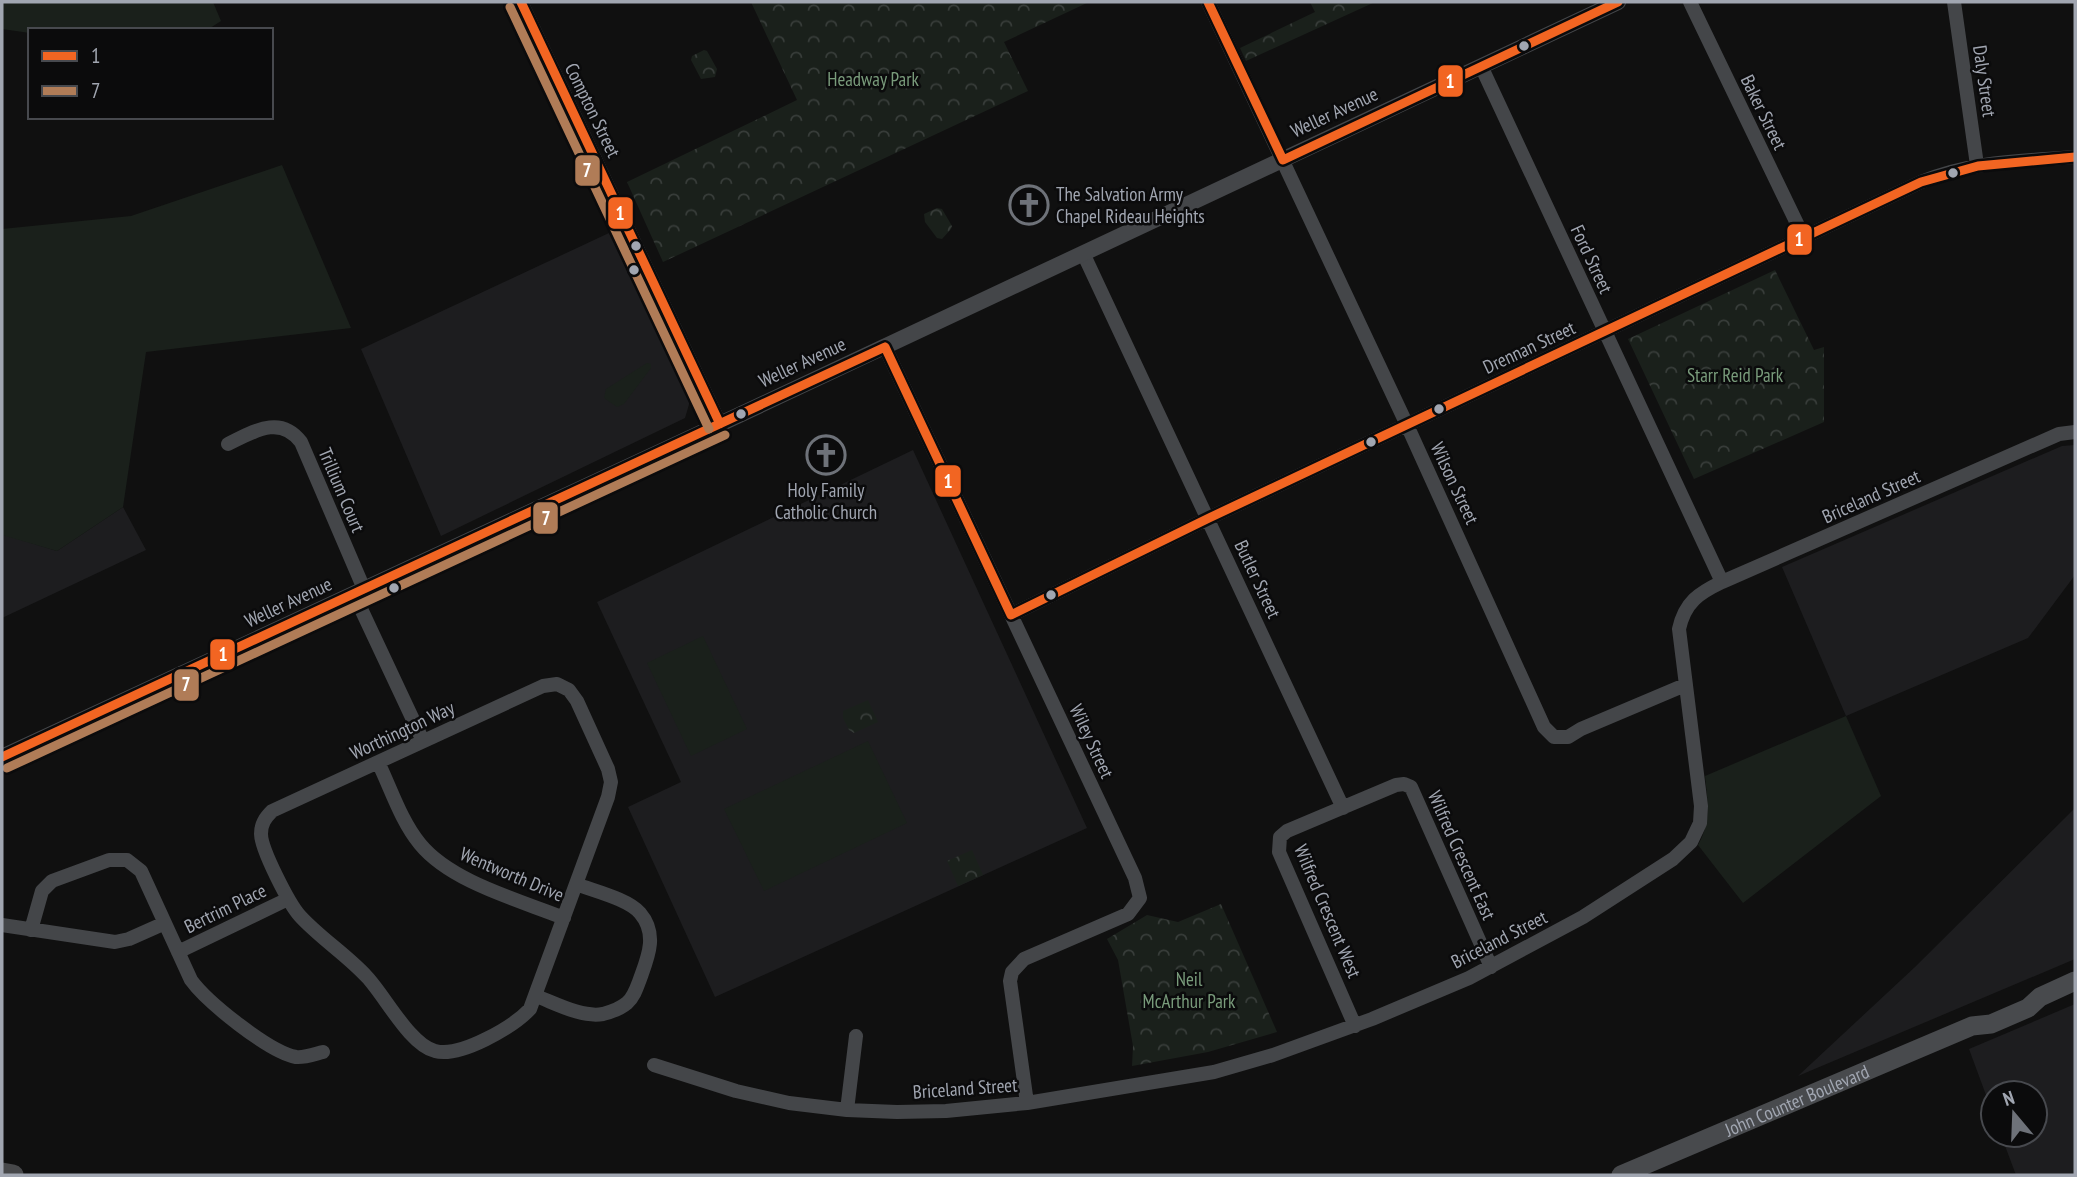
<svg xmlns="http://www.w3.org/2000/svg" width="2077" height="1177" font-family="'PT Sans Narrow',sans-serif">
	<style>
		.built { fill: #1d1d1f }
		.grass { fill: #1a201b }
		.park { fill: url(#park-crowns) }
		.lines { fill: none; stroke-linecap: round; stroke-linejoin: round }
		.minor { stroke: #444649; stroke-width: 14 }
		.tertiary { stroke: #444649; stroke-width: 16 }
		.secondary { stroke: #484a4d; stroke-width: 19 }
		.primary { stroke: #47484a; stroke-width: 21 }
		.bus-1-casing { stroke: #0b0b0c; stroke-width: 14 }
		.bus-2-casing { stroke: #0b0b0c; stroke-width: 14 }
		.bus-1 { stroke: #f26522; stroke-width: 9 }
		.bus-2 { stroke: #b07c57; stroke-width: 9 }
		.bus-dot { fill: #a1a6b1; stroke: #0b0b0c; stroke-width: 2.5 }
		.labels { text-anchor: middle; dominant-baseline: central; stroke-width: 5; stroke-linejoin: round; paint-order: stroke }
		.park-label { font-size: 19px; fill: #799b7b; stroke: #0b0b0c }
		.street-label { font-size: 19px; fill: #a1a6b1; stroke: #0b0b0c }
		.poi-label { font-size: 19px; fill: #a1a6b1; stroke: #0b0b0c; text-anchor: start }
		.line-badge { stroke: #0b0b0c; stroke-width: 2.5 }
		.badge-label { font-size: 19px; text-anchor: middle; font-weight: bold; fill: #fff }
	</style>
	<defs>
		<pattern id="park-crowns" width="20" height="18" patternUnits="userSpaceOnUse" patternTransform="scale(1.75)"><rect width="20" height="18" fill="#1a201b"/><path d="M2 6a3 3 0 1 1 6 0M12 15a3 3 0 1 1 6 0" fill="none" stroke="#383d3a"/></pattern>
	</defs>
	<rect width="100%" height="100%" fill="#101010"/>
	<path class="built" d="M609 233 690 401 685 418 441 536 361 349Z
		M2075 445V575L2028 638 1846 716 1782 567 2062 446Z
		M913 450 1087 828 715 997 628 807 681 782 597 602Z
		M123 507 146 550 2 618V534L57 551Z
		M2075 808V959L1798 1076 1915 967Z
		M2075 1004V1175H2016L2001 1135H2035V1093H1993V1114L1969 1049Z"/>
	<path class="grass" d="M2 2H213L221 21 207 30H30V33L2 29Z
		M282 165 351 328 146 352 123 507 57 551 2 535V229L131 216Z
		M647 363 651 364V368L624 404 617 407 604 398 606 389Z
		M703 636 747 729 691 756 647 663Z
		M1846 716 1881 796 1743 903 1698 845C1711 822 1708 802 1705 776Z
		M868 741 907 823 764 891 724 809Z"/>
	<path class="park" d="M751 2H1089L1004 42 1028 91 663 262 627 182 797 100Z
		M1310 2H1375L1246 61 1240 48 1315 12Z
		M704 50 707 51 717 69 715 77 701 79 691 60 692 56Z
		M937 208 942 209 952 226 951 229 942 239 937 238 925 222 924 214Z
		M1775 270 1814 350 1824 347V422L1694 479 1628 339Z
		M868 700 878 722 854 733 849 730 843 718V711Z
		M972 850 983 875 958 886 947 861Z
		M1221 904 1277 1032 1208 1052 1132 1066 1133 1046 1118 960 1107 939 1147 915 1178 922Z"/>
	<g class="lines">
		<path class="minor" d="M521 2 720 424
			M1208 2 1407 425 1544 727 1554 737H1568L1581 729 1685 685
			M1690 2 1804 238
			M1954 2 1977 165
			M1481 66 1722 582
			M1083 253 1343 808
			M885 347 1135 878 1140 898 1128 914 1024 959 1012 972 1010 981 1027 1103
			M228 444C253 432 280 414 301 442L364 589
			M354 594 423 741
			M1011 615 1209 518 1921 182C1970 161 2023 161 2075 157
			M557 684 569 690 577 701 608 769 611 782 608 797 530 1009C513 1027 460 1058 435 1051 410 1045 385 996 367 977 347 955 320 938 300 916 289 904 261 849 261 834 261 824 265 818 272 811L543 686Z
			M378 762C391 789 401 821 420 844 451 882 519 900 564 918
			M2 925 115 942 129 939 165 923
			M31 930 42 891 52 881 109 860H127L141 871 191 980C207 1002 269 1052 296 1057 304 1058 315 1054 323 1052
			M178 952 288 899
			M536 996C555 1003 582 1018 603 1014 611 1012 621 1008 627 1003 634 997 637 987 640 979 648 957 658 934 640 913 628 899 594 891 576 884
			M1355 1026 1279 852 1280 837 1287 831 1396 785 1404 784 1411 787 1491 967
			M654 1065 736 1091 789 1103 847 1110 897 1112 946 1111 1027 1103 1214 1072 1273 1055 1372 1019 1469 978 1583 917 1673 859 1691 842 1700 823 1701 806 1679 629C1685 602 1699 593 1722 582L2059 434 2075 432
			M847 1110 856 1036"/>
		<path class="tertiary" d="M2 757 720 424 1618 2"/>
		<path class="secondary" id="s1" d="M1621 1175 1972 1026 1991 1024 2028 1008 2040 997 2075 981"/>
		<path class="primary" d="M2 1173 13 1175"/>
		<g class="bus-1-casing">
			<path id="bus-1" d="M521 2 720 424
				M1208 2 1283 160
				M1283 160 1618 2
				M885 347 1011 615
				M1011 615 1209 518 1921 182 1978 166 2075 157
				M2 757 885 347"/>
		</g>
		<g class="bus-2-casing">
			<path id="bus-2" d="M510 7 709 429
				M7 768 725 435"/>
		</g>
		<use href="#bus-1" class="bus-1"/>
		<use href="#bus-2" class="bus-2"/>
	</g>
	<defs>
		<g id="church-ring" transform="scale(2.0125)"><circle r="9.5" fill="#0b0b0c" stroke="#6e7279" stroke-width="1.5"/><path d="M-1.2-6h2.4v3.5h3.3v2.4h-3.3V6h-2.4V-.1h-3.3v-2.4h3.3Z" fill="#6e7279"/></g>
	</defs>
	<g fill-rule="evenodd">
		<use href="#church-ring" x="1029" y="205"/>
		<use href="#church-ring" x="826" y="455"/>
	</g>
	<g class="bus-dot">
		<circle cx="1524" cy="46" r="6"/>
		<circle cx="1953" cy="173" r="6"/>
		<circle cx="636" cy="246" r="6"/>
		<circle cx="634" cy="270" r="6"/>
		<circle cx="1439" cy="409" r="6"/>
		<circle cx="741" cy="414" r="6"/>
		<circle cx="1371" cy="442" r="6"/>
		<circle cx="394" cy="588" r="6"/>
		<circle cx="1051" cy="595" r="6"/>
	</g>
	<g class="labels">
		<g class="park-label">
			<text x="873" y="79">Headway Park</text>
			<text x="1735" y="375">Starr Reid Park</text>
			<text x="1189" y="979">Neil<tspan x="1189" dy="22">McArthur Park</tspan></text>
		</g>
		<g class="street-label">
			<text transform="translate(1985 81) rotate(82)">Daly Street</text>
			<text transform="translate(593 110) rotate(64)">Compton Street</text>
			<text transform="translate(1334 112) rotate(-25)">Weller Avenue</text>
			<text transform="translate(1764 112) rotate(64)">Baker Street</text>
			<text transform="translate(1592 259) rotate(65)">Ford Street</text>
			<text transform="translate(1529 347) rotate(-25)">Drennan Street</text>
			<text transform="translate(802 362) rotate(-25)">Weller Avenue</text>
			<text transform="translate(1455 483) rotate(65)">Wilson Street</text>
			<text transform="translate(342 490) rotate(67)">Trillium Court</text>
			<text transform="translate(1871 496) rotate(-24)">Briceland Street</text>
			<text transform="translate(1258 579) rotate(65)">Butler Street</text>
			<text transform="translate(288 602) rotate(-25)">Weller Avenue</text>
			<text transform="translate(402 730) rotate(-25)">Worthington Way</text>
			<text transform="translate(1092 741) rotate(65)">Wiley Street</text>
			<text transform="translate(1462 855) rotate(66)">Wilfred Crescent East</text>
			<text transform="translate(512 874) rotate(23)">Wentworth Drive</text>
			<text transform="translate(225 908) rotate(-26)">Bertrim Place</text>
			<text transform="translate(1328 911) rotate(67)">Wilfred Crescent West</text>
			<text transform="translate(1499 939) rotate(-27)">Briceland Street</text>
			<text transform="translate(965 1088) rotate(-4)">Briceland Street</text>
			<text stroke="none"><textPath href="#s1" startOffset="191">John Counter Boulevard</textPath></text>
		</g>
		<g class="poi-label">
			<text x="1056" y="194">The Salvation Army<tspan x="1056" dy="22">Chapel Rideau Heights</tspan></text>
			<text x="826" y="490" text-anchor="middle">Holy Family<tspan x="826" dy="22">Catholic Church</tspan></text>
		</g>
	</g>
	<g class="line-badge">
		<rect x="1437" y="64" width="27" height="34" rx="7" fill="#f26522"/>
		<rect x="574" y="154" width="27" height="33" rx="7" fill="#b07c57"/>
		<rect x="607" y="196" width="27" height="34" rx="7" fill="#f26522"/>
		<rect x="1786" y="223" width="27" height="33" rx="7" fill="#f26522"/>
		<rect x="934" y="464" width="28" height="34" rx="7" fill="#f26522"/>
		<rect x="532" y="501" width="27" height="34" rx="7" fill="#b07c57"/>
		<rect x="209" y="638" width="27" height="33" rx="7" fill="#f26522"/>
		<rect x="173" y="668" width="27" height="34" rx="7" fill="#b07c57"/>
	</g>
	<g class="badge-label">
		<text x="1450" y="88">1</text>
		<text x="587" y="177">7</text>
		<text x="620" y="220">1</text>
		<text x="1799" y="246">1</text>
		<text x="948" y="488">1</text>
		<text x="546" y="525">7</text>
		<text x="223" y="661">1</text>
		<text x="186" y="691">7</text>
	</g>
	<rect width="2077" height="1177" fill="none" stroke="#a1a6b1" stroke-width="7"/>
	<rect x="28" y="28" width="245" height="91" fill="#0b0b0c" stroke="#47494e" stroke-width="2"/>
	<rect x="42" y="51" width="35" height="10" fill="#f26522" stroke="#47494e" stroke-width="2"/>
	<text x="91" y="63" font-size="21" fill="#a1a6b1">1</text>
	<rect x="42" y="86" width="35" height="10" fill="#b07c57" stroke="#47494e" stroke-width="2"/>
	<text x="91" y="98" font-size="21" fill="#a1a6b1">7</text>
	<g transform="translate(2014 1114) rotate(341)"><circle r="33" fill="#0b0b0c" stroke="#47494e" stroke-width="2"/>
	<path d="M0-5L12 26L0 18L-12 26Z" fill="#6e7279"/>
	<text y="-10" font-size="19" font-weight="bold" text-anchor="middle" fill="#a1a6b1">N</text>
	</g>
</svg>
